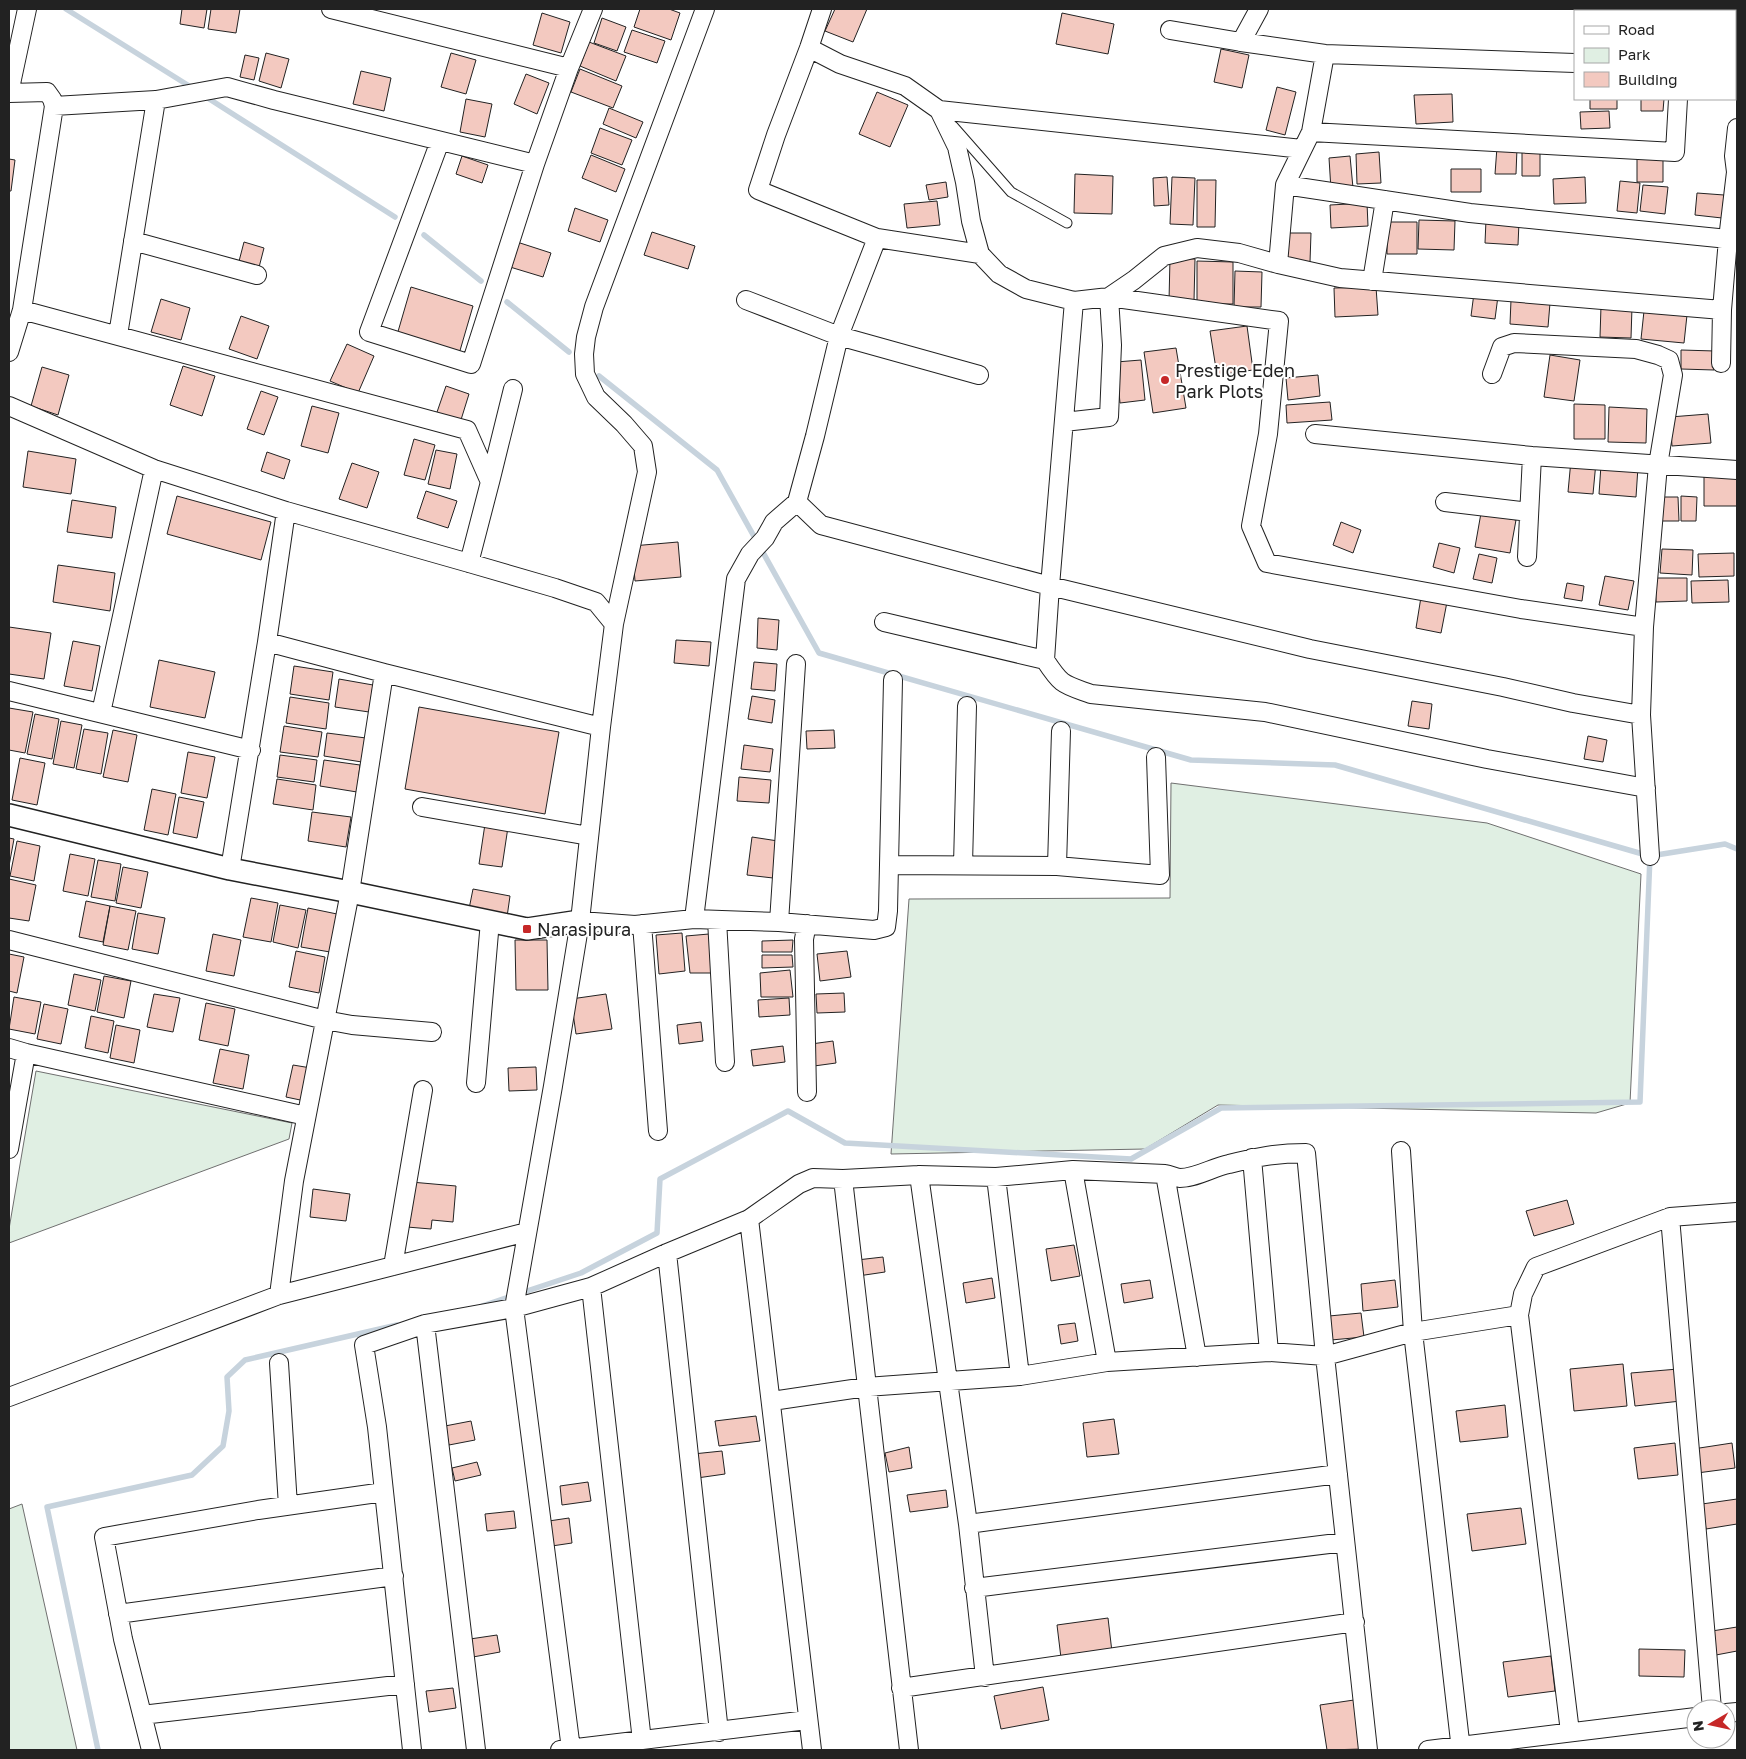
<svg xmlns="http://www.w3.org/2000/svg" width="1746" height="1759" font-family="'Golos Text',sans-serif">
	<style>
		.green { fill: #e0efe3; stroke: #6f6f6f }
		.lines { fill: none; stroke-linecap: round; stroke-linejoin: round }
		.stream { stroke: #c7d3dd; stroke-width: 5.5 }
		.building { fill: #f3c9c0; stroke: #222 }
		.service-casing { stroke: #222; stroke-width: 11 }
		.minor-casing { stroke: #222; stroke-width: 20 }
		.tertiary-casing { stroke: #222; stroke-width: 24 }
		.service { stroke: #fff; stroke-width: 9 }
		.minor { stroke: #fff; stroke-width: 18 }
		.tertiary { stroke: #fff; stroke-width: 21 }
		.poi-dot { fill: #c62828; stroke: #fff; stroke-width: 2 }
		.labels { text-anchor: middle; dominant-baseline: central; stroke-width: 4; stroke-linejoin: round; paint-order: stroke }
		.poi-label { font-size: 18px; fill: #222; stroke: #fff; text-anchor: start }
	</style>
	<rect width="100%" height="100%" fill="#fff"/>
	<path class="green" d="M1171 783 1487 823 1641 874 1630 1103 1596 1113 1218 1105 1145 1149 891 1154 909 899 1170 898Z
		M36 1071 292 1123 289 1139 9 1243V1229Z
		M22 1504 77 1750H9V1509Z"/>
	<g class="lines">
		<path class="stream" d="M66 9 194 89
			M203 95 395 217
			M424 235 481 281
			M507 302 569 352
			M599 376 717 470 819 653 1191 760 1335 765 1646 855
			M482 1306 581 1273 657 1233 660 1179 788 1111 845 1143 1131 1159 1221 1108 1640 1102 1650 856 1725 844 1737 849
			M98 1750 47 1507 192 1475 223 1446 229 1411 227 1377 245 1360 397 1325"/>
	</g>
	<path class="building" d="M182 9H207L204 28 180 24Z
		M211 9H240L236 33 208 29Z
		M640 9H669L680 13 671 40 634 27Z
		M835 9H867L853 42 825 31Z
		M542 13 570 22 561 53 533 45Z
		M1062 13 1114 24 1108 54 1056 44Z
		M602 18 626 27 617 51 594 43Z
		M632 30 665 41 657 63 624 52Z
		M589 42 626 56 616 81 580 66Z
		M1221 49 1249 55 1242 88 1214 82Z
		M266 53 289 59 281 88 259 81Z
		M451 53 476 60 466 94 441 87Z
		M245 55 259 58 254 80 240 77Z
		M580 69 622 86 613 108 571 92Z
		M361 71 391 78 384 111 353 104Z
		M526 74 549 83 537 114 514 104Z
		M1277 87 1296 92 1285 135 1266 130Z
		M877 92 908 105 890 147 859 134Z
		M1452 94 1453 122 1416 124 1414 95Z
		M466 99 492 104 485 137 460 132Z
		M1590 99H1617V109H1590Z
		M1641 99H1664L1663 111H1641Z
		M609 108 643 122 636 138 603 124Z
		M1609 111 1610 128 1581 129 1580 112Z
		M600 128 632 140 622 165 591 153Z
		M1497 147 1517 148 1516 174H1495Z
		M1379 152 1381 183 1357 184 1356 154Z
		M1522 152H1540V176H1522Z
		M1637 154H1663V182H1637Z
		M591 155 625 169 616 192 582 178Z
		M462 156 488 165 482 183 456 174Z
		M1350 156 1353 188 1331 190 1329 158Z
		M9 159 15 160 11 191H9Z
		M1451 169H1481V192H1451Z
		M1075 174 1113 176 1112 214 1074 213Z
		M1167 177 1169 205 1154 206 1153 178Z
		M1172 177 1195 178 1193 225 1170 224Z
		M1585 177 1586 203 1554 204 1553 179Z
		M1197 180H1216L1215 227H1197Z
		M1620 181 1640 183 1637 213 1617 211Z
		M946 182 948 197 929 200 926 185Z
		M1643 185 1668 187 1665 214 1640 211Z
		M1697 193 1724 195 1722 218 1695 215Z
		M937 201 940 225 907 228 904 204Z
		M1367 203 1368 226 1331 228 1330 205Z
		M575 208 608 220 600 242 568 231Z
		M1419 220 1455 221 1454 250 1418 249Z
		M1486 220 1519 222 1518 245 1485 243Z
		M1387 222H1417V254H1387Z
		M652 232 695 246 688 269 644 255Z
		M1286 233H1311L1310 262 1285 261Z
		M244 242 264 248 257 275 237 269Z
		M517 242 551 253 543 277 510 267Z
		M1170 258 1195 259 1194 301H1169Z
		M1197 261 1233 262V304H1197Z
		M1235 271 1262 272 1261 307H1234Z
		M411 287 473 306 459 354 397 335Z
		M1376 287 1378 315 1335 317 1334 288Z
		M1474 293 1498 296 1495 319 1471 316Z
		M161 299 190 308 181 340 151 332Z
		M1511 300 1550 303 1548 327 1510 324Z
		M1601 306 1632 307 1631 338 1600 337Z
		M1644 311 1687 315 1684 343 1641 339Z
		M241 316 269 326 257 359 229 349Z
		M1247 326 1253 370 1217 375 1210 331Z
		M347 344 374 356 358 393 330 381Z
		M1176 348 1186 408 1153 413 1144 352Z
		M1681 350 1715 351 1714 370 1681 369Z
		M1550 355 1580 360 1574 401 1544 397Z
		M1141 360 1145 400 1120 403 1116 362Z
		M183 366 215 376 202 416 170 405Z
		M42 367 69 375 58 415 31 406Z
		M1318 375 1320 396 1288 400 1286 378Z
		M446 386 469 394 460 423 436 415Z
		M261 391 278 397 264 435 247 429Z
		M1330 402 1332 420 1287 423 1286 405Z
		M1574 404 1605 405V439H1574Z
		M312 406 339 413 328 453 301 446Z
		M1609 407 1647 409 1646 443 1608 442Z
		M1708 414 1711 443 1672 446 1670 417Z
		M414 439 435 445 425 480 404 475Z
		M436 450 457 454 450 489 428 484Z
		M28 451 76 459 71 494 23 487Z
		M267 452 290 460 284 479 261 471Z
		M1571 460 1596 462 1593 494 1568 492Z
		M352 463 379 472 367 508 339 499Z
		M1601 465 1638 467 1636 497 1599 494Z
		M1704 476H1737V506H1704Z
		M426 491 457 501 448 528 417 518Z
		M177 496 271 522 261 560 167 534Z
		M1681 496 1697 497 1696 521H1681Z
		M1660 497H1678L1679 521H1661Z
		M72 500 116 507 112 538 67 532Z
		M1481 513 1516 520 1510 553 1475 547Z
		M1341 522 1361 530 1353 553 1333 545Z
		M678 542 681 577 635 581 632 546Z
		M1439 543 1460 548 1454 573 1433 567Z
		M1662 549 1693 550 1692 575 1660 573Z
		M1734 553V576L1699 577 1698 554Z
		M1479 554 1497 558 1492 583 1473 579Z
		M58 565 115 573 110 611 53 602Z
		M1605 576 1634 581 1628 610 1599 605Z
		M1655 578H1687V601L1656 602Z
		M1728 580 1729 602 1692 603 1691 581Z
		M1567 583 1584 586 1582 601 1564 598Z
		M1421 597 1447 602 1441 633 1416 628Z
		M758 618 779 620 777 650 757 648Z
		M9 627 51 633 44 679 9 674Z
		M676 640 711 642 709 666 674 663Z
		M73 641 100 646 92 691 64 686Z
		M159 660 215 672 205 718 150 707Z
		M754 662 777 664 775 691 751 689Z
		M294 666 333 672 329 700 290 694Z
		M339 679 373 685 369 712 335 707Z
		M752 696 775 700 772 723 748 719Z
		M290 697 329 703 326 729 286 723Z
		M1412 701 1432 704 1429 729 1408 726Z
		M419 707 559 732 545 814 405 789Z
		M9 708 33 712 25 753 9 750Z
		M35 714 59 719 52 759 27 754Z
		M61 721 82 725 74 768 53 764Z
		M284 726 322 732 318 757 280 752Z
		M84 729 108 733 101 774 76 769Z
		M113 730 137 735 128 782 103 777Z
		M834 730 835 748 807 749 806 731Z
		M327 733 366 738 362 762 324 756Z
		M1588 736 1607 740 1603 762 1584 759Z
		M744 745 773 749 770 772 741 769Z
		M188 752 215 757 207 798 181 793Z
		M280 755 317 760 314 782 277 777Z
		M20 758 45 763 37 805 12 800Z
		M324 760 360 765 357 792 320 786Z
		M739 777 771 780 769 803 737 801Z
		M277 779 316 785 313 810 273 804Z
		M152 789 176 794 168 835 144 830Z
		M179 797 204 802 197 838 173 833Z
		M312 812 351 817 346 847 308 841Z
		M485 824 508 827 502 867 479 864Z
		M752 837 778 841 773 878 747 875Z
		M9 838 14 839 9 866Z
		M17 841 40 846 34 881 10 876Z
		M70 854 95 859 88 896 63 891Z
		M98 860 121 864 115 901 91 897Z
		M123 867 148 872 141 908 116 903Z
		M9 879 36 885 29 921 9 918Z
		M473 889 510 896 507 917 469 909Z
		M251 898 278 903 271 942 243 937Z
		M86 901 110 906 103 942 79 937Z
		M280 905 306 910 298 948 273 942Z
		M110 906 136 911 128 950 103 945Z
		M308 908 337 914 330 952 301 947Z
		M138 913 165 918 158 954 132 949Z
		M682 933 685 971 659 974 656 935Z
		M213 934 241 940 234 976 206 971Z
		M709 934 712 973H690L686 936Z
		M515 940H547L548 990H516Z
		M793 940 792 952H762V941Z
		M296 951 325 957 319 993 289 987Z
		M847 951 851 977 820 981 817 954Z
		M9 954 24 957 17 993 9 991Z
		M762 955H792L793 967 762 968Z
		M790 970 793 997H761L760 973Z
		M74 974 101 980 95 1011 68 1005Z
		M104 976 131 981 124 1018 97 1012Z
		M844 993 845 1012 817 1013 816 994Z
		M154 994 180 998 173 1032 147 1027Z
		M606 994 612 1029 576 1034 571 999Z
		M14 997 41 1002 35 1034 9 1029Z
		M789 998 790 1015 759 1017 758 1000Z
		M206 1003 235 1009 228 1046 199 1040Z
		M44 1004 68 1009 61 1044 37 1039Z
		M91 1016 114 1021 108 1053 85 1048Z
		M701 1022 703 1041 679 1044 677 1025Z
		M116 1025 140 1030 134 1063 110 1058Z
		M833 1041 836 1063 814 1066 811 1044Z
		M783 1046 785 1062 753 1066 751 1050Z
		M220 1049 249 1055 243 1089 213 1083Z
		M293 1065 311 1068 305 1101 286 1097Z
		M536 1067 537 1090 509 1091 508 1068Z
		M411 1182 456 1186 453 1222 432 1220 431 1229 407 1227Z
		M313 1189 350 1194 346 1221 310 1217Z
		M1567 1200 1574 1224 1534 1236 1526 1211Z
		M1074 1245 1080 1276 1051 1281 1046 1249Z
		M883 1257 885 1272 858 1276 857 1260Z
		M992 1278 995 1298 966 1303 963 1283Z
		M1150 1280 1153 1298 1124 1303 1121 1284Z
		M1395 1280 1398 1307 1363 1311 1361 1284Z
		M1361 1313 1364 1337 1331 1340 1329 1316Z
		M1075 1323 1078 1341 1061 1344 1058 1325Z
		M1623 1364 1627 1406 1574 1411 1570 1369Z
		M1678 1369 1681 1401 1635 1406 1631 1373Z
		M1505 1405 1508 1437 1460 1442 1456 1411Z
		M756 1416 760 1441 719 1446 715 1421Z
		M1114 1419 1119 1454 1087 1457 1083 1423Z
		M471 1421 475 1440 449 1445 445 1426Z
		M1675 1443 1678 1475 1638 1479 1634 1448Z
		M1732 1443 1735 1468 1697 1473 1693 1449Z
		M909 1447 912 1468 889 1472 885 1453Z
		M722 1451 725 1474 697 1478 693 1454Z
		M477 1462 481 1475 455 1481 452 1468Z
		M588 1482 591 1501 562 1505 560 1486Z
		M946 1490 948 1507 910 1512 907 1495Z
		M1737 1499V1524L1706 1529 1702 1504Z
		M1521 1508 1526 1544 1472 1551 1467 1514Z
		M514 1511 516 1528 487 1531 485 1514Z
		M569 1518 572 1543 545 1547 542 1522Z
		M1108 1618 1112 1652 1061 1658 1057 1625Z
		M1737 1627V1651L1716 1655 1712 1631Z
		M497 1635 500 1652 473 1657 470 1639Z
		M1639 1649 1685 1650 1684 1677 1639 1676Z
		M1551 1656 1555 1691 1508 1697 1503 1662Z
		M1043 1687 1049 1720 1001 1729 994 1696Z
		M453 1688 456 1708 429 1712 426 1691Z
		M1354 1700 1362 1749 1327 1750 1320 1705Z"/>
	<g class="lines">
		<g class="service-casing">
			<path id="service" d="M953 126 1011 192 1067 223"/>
		</g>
		<g class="minor-casing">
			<path id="minor" d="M331 9 569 68
				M822 9 809 48 776 135 758 190 877 238
				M1259 9 1241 42 1325 54 1575 63
				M1170 30 1241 42
				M809 48 840 64 905 86 939 110 957 147 965 182 971 221 980 254 999 274 1026 289 1074 301 1109 297 1134 280 1164 256 1197 248 1239 253 1278 264 1285 185 1311 132 1325 54
				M1735 68H1737
				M9 93 47 92 52 99 54 106 22 310 9 352
				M9 93 27 9
				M54 106 156 100 227 87 274 100 535 164 569 68 593 9
				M939 110 1302 149
				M1311 132 1675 152 1678 99
				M440 141 369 332 471 364 535 164
				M1285 185 1470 213 1728 239
				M133 241 257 275
				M980 254 877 238 839 336 815 436 797 502 821 525 1050 586 1310 649 1503 687 1573 703 1641 715
				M1278 264 1340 278 1722 310 1728 239 1736 172 1734 156 1737 128
				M1372 281 1385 200
				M746 300 839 336 979 375
				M22 310 467 430 490 482 469 563
				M118 335 156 100
				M1721 363 1722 310
				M1492 374 1502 347 1514 343 1636 349 1658 355 1669 360 1673 375 1658 465 1644 627 1641 715 1650 856
				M9 406 154 469 286 511 469 563 555 588 596 602 614 624 601 727 580 921 635 925 694 919 779 922 874 930 886 927 888 911 893 680
				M1064 422 1109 417 1112 345 1109 297 1279 321 1268 434 1251 526 1267 563 1521 609 1644 627
				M1315 434 1532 456 1737 470
				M490 482 513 389
				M1445 502 1529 512
				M286 511 267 642 384 673
				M1527 557 1532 456
				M884 622 1045 660 1050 586 1074 301
				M614 624 647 472 643 446 624 424 596 397 585 374 584 354 586 337 594 307 705 9
				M1045 660C1062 686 1063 684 1091 694L1265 712 1487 759 1646 788
				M9 691 251 750
				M101 713 154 469
				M422 807 589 836
				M889 865 1057 866 1160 875 1156 757
				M963 865 967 706
				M1057 866 1061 731
				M230 869 267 642
				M694 919 736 579 750 554 765 538 774 522 797 502
				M717 920 725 1062
				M779 922 796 664
				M642 924 658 1131
				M807 924 804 939 807 1092
				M9 940 325 1020 352 1025 432 1032
				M9 1048 26 1053 306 1116
				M476 1083 490 921
				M9 1149 26 1053
				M1401 1151 1413 1332 1461 1750
				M1252 1158 1269 1352
				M1073 1170 1107 1362
				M1165 1174C1170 1175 1175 1177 1180 1178 1197 1178 1213 1167 1229 1164 1257 1157 1277 1153 1306 1153L1325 1356 1368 1750
				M919 1175 968 1524 985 1677
				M996 1177 1020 1376
				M843 1179 909 1750
				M1670 1217 1712 1709
				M749 1219 812 1750
				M667 1253 719 1732
				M393 1266 423 1090
				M591 1287 642 1741
				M279 1295 294 1181 350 892 384 673 601 727
				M1519 1315 1570 1732
				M425 1324 476 1750
				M279 1363 288 1506
				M9 1397 279 1295 527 1232
				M772 1401 866 1387 1020 1376 1107 1362 1269 1352 1325 1356 1413 1332 1519 1315 1523 1294 1536 1267 1670 1217 1737 1212
				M968 1524 1338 1474
				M974 1588 1345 1542
				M118 1614 394 1576
				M901 1688 1355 1622
				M1726 1713 1737 1712
				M142 1715 405 1684
				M571 1749 514 1308 553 1086 580 921
				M151 1750 123 1639 104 1537 258 1510 384 1492
				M412 1750 377 1427 364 1345 425 1324 514 1308 591 1287 667 1253 749 1219 799 1184 813 1178 843 1179 919 1175 996 1177 1073 1170 1165 1174 1197 1357
				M560 1750 807 1720
				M1428 1750 1696 1717"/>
		</g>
		<g class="tertiary-casing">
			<path id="tertiary" d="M9 815 230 869 350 892 527 929 580 921"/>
		</g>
		<use href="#service" class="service"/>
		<use href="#minor" class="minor"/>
		<use href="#tertiary" class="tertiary"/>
	</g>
	<g class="poi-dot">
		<circle cx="1165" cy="380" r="5"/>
		<rect x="522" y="924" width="10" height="10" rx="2.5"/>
	</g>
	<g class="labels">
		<g class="poi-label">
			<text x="1175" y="370">Prestige Eden<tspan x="1175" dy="21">Park Plots</tspan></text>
			<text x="537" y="929">Narasipura</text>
		</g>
	</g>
	<rect width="1746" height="1759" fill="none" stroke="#222222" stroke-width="20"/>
	<rect x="1574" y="10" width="162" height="90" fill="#ffffff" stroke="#a7a7a7"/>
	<rect x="1584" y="26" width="25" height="8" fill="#ffffff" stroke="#a7a7a7"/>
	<text x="1618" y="35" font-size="15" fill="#222222">Road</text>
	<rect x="1584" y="48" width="25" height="15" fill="#e0efe3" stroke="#a7a7a7"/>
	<text x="1618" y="60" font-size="15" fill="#222222">Park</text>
	<rect x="1584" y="72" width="25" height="15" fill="#f3c9c0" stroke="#a7a7a7"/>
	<text x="1618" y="85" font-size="15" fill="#222222">Building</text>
	<g transform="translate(1711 1724) rotate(261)"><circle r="24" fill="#ffffff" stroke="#a7a7a7"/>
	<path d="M0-4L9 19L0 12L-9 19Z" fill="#c62828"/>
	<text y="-8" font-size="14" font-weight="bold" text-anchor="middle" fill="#222222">N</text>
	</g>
</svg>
